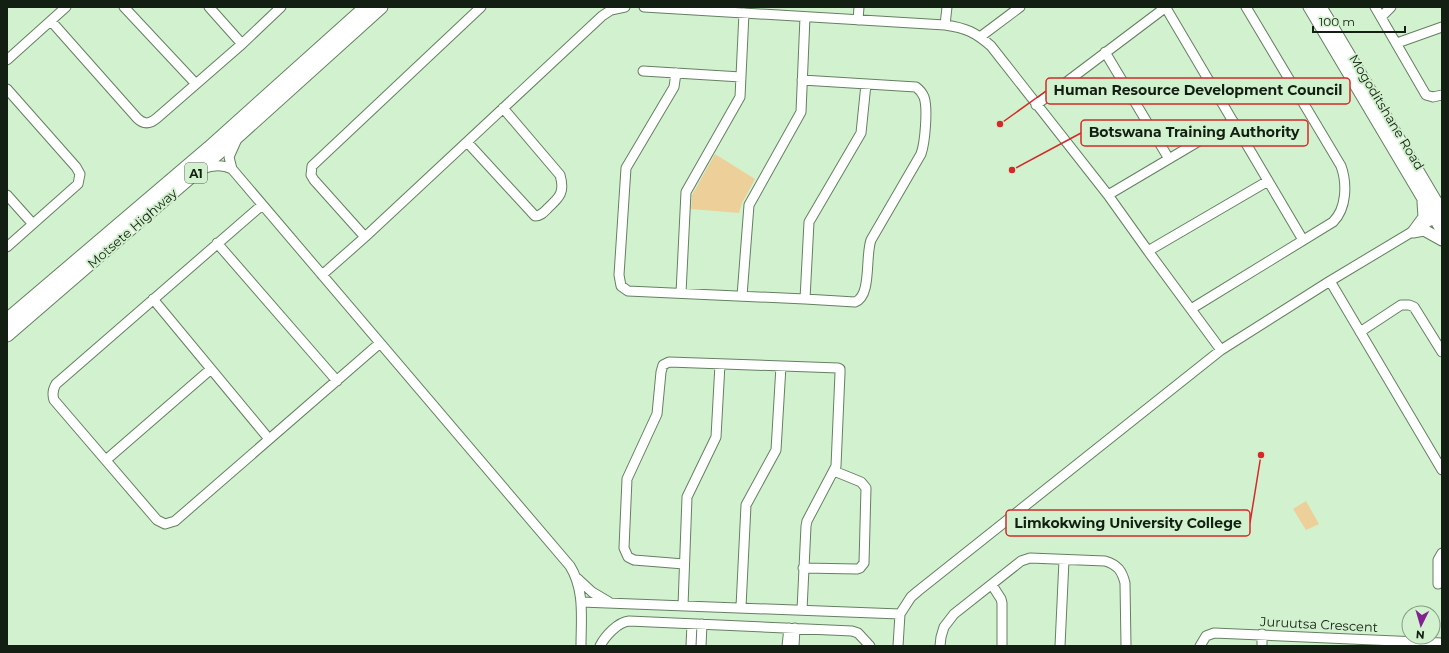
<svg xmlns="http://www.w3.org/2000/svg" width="1449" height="653" font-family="Montserrat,sans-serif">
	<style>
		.green { fill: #edd099 }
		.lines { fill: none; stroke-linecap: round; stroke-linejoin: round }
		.minor-casing { stroke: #648061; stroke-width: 11 }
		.major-casing { stroke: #648061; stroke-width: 13 }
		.highway-casing { stroke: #648061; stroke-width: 15 }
		.minor { stroke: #fff; stroke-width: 9 }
		.major { stroke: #fff; stroke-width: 11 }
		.highway { stroke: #fff; stroke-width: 13 }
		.labels { text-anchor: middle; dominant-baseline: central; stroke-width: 4; stroke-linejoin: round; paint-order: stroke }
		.shield { fill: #d2f1ce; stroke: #4c5e4a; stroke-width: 1 }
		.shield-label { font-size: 12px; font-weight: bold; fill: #131f12 }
		.street-label { font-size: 13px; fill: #131f12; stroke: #d2f1ce }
		.leader { fill: none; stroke: #d62828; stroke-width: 1.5 }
		.callout-dot { fill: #d62828; stroke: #d2f1ce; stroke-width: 1.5 }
		.callout { fill: #d2f1ce; stroke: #d62828; stroke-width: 1.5 }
		.callout-label { font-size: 14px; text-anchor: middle; font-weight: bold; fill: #131f12 }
	</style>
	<rect width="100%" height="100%" fill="#d2f1ce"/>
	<path class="green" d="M715 154 755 179 742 203 739 213 691 209 692 195Z
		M1306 501 1319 524 1306 530 1293 509Z"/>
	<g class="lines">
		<g class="minor-casing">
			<path id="minor" d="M124 7 196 84
				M209 7 242 44
				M644 7 945 25C966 28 975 32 991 46L1108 195 1148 251 1221 350
				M1375 7 1426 95 1433 97 1442 95
				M1166 8 1303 240
				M1381 17 1391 7
				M858 20 859 7
				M51 21 137 118C144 125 150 124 157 118L242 44 281 7
				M945 25 947 7
				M980 37 1020 7
				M1397 43 1442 27
				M1105 52 1169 159
				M7 60 66 7
				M643 71 741 77
				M676 73 674 87 626 168 619 275 621 286 628 291 805 299 855 302C872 296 865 256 871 240L921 154C925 143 928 108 924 97 922 92 920 90 916 87L802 80
				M7 89 76 167 80 174 78 184 7 247
				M1036 105 1166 7
				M467 142 535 216C541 216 544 212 548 208 560 197 565 192 560 175L503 108
				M202 169C213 165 222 164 232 169L570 566C585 590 581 619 581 646
				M232 169 229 157 237 139
				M7 195 32 223
				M1108 195 1233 121
				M262 205 56 384C53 389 52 394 54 400L157 520 165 524 175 521 380 343
				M365 237 314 180 311 175 312 166 481 7
				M217 243 337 381
				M1148 251 1268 181
				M322 275 365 237 602 16 611 10 625 7
				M1330 281 1442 470
				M681 293 686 192 740 97 744 13
				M742 296 749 205 801 112 805 17
				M153 299 269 439
				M805 299 809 222 861 133 866 84
				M1191 309 1333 222C1347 208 1347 183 1341 166L1246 7
				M1360 332 1401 305H1409L1414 307 1442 352
				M106 460 211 369
				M684 564 634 560 628 557 624 548 627 479 657 414 661 372 663 365 669 362 838 368 840 369V373L836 466 807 521 806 526 802 610
				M803 568 857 569 860 568 864 563 866 488 861 482 834 471
				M578 579 592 592 609 602
				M1438 584V560L1442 553
				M992 585 1001 599 1002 603V646
				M581 602 900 614
				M683 606 687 497 716 437 720 364
				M741 607 746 505 776 450 781 366
				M600 646C605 636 618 622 629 621L852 631 858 633 870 646
				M691 646 692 624
				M701 646 702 624
				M787 646 789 628
				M794 646 795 628
				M898 646 900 614 911 597 918 591 1221 350 1330 281 1440 215
				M940 646 941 637 944 627 954 614 1021 561 1030 558 1105 561C1118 565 1122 571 1125 583L1126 646
				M1060 646 1064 560
				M1200 646 1206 636 1214 633 1442 643
				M1262 646V634"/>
		</g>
		<g class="major-casing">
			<path id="major" d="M1309 7 1442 231
				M1321 7 1442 211
				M1413 232 1424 217 1423 202
				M1413 232 1424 230 1442 240"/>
		</g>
		<g class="highway-casing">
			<path id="highway" d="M7 320 209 148 366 7
				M7 335 240 134 381 7"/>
		</g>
		<use href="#minor" class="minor"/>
		<use href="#major" class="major"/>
		<use href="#highway" class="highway"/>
	</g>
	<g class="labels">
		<rect class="shield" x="185" y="163" width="22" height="20" rx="3"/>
		<g class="shield-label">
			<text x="196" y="173">A1</text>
		</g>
		<g class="street-label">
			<text transform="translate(1387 112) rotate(59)">Mogoditshane Road</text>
			<text transform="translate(132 228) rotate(-41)">Motsete Highway</text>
			<text transform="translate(1319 624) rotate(3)">Juruutsa Crescent</text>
		</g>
	</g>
	<path class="leader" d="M1000 124L1046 91M1012 170L1081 133M1261 455L1250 523"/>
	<g class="callout-dot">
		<circle cx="1000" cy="124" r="4"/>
		<circle cx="1012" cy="170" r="4"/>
		<circle cx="1261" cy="455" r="4"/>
	</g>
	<g class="callout">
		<rect x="1046" y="78" width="304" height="26" rx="4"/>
		<rect x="1081" y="120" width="227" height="26" rx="4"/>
		<rect x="1006" y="510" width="244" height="26" rx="4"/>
	</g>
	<g class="callout-label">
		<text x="1198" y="95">Human Resource Development Council</text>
		<text x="1194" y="137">Botswana Training Authority</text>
		<text x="1128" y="528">Limkokwing University College</text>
	</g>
	<rect width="1449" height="653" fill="none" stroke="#131f12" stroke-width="16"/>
	<g transform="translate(1421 625) rotate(185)"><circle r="19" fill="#d2f1ce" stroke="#869d83"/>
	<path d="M0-3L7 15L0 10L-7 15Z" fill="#81238f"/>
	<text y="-6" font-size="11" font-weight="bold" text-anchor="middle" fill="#131f12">N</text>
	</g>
	<path d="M1313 26v6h92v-6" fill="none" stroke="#131f12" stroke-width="2"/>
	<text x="1319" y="26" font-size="12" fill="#131f12" stroke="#d2f1ce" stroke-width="3" paint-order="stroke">100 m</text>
</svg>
